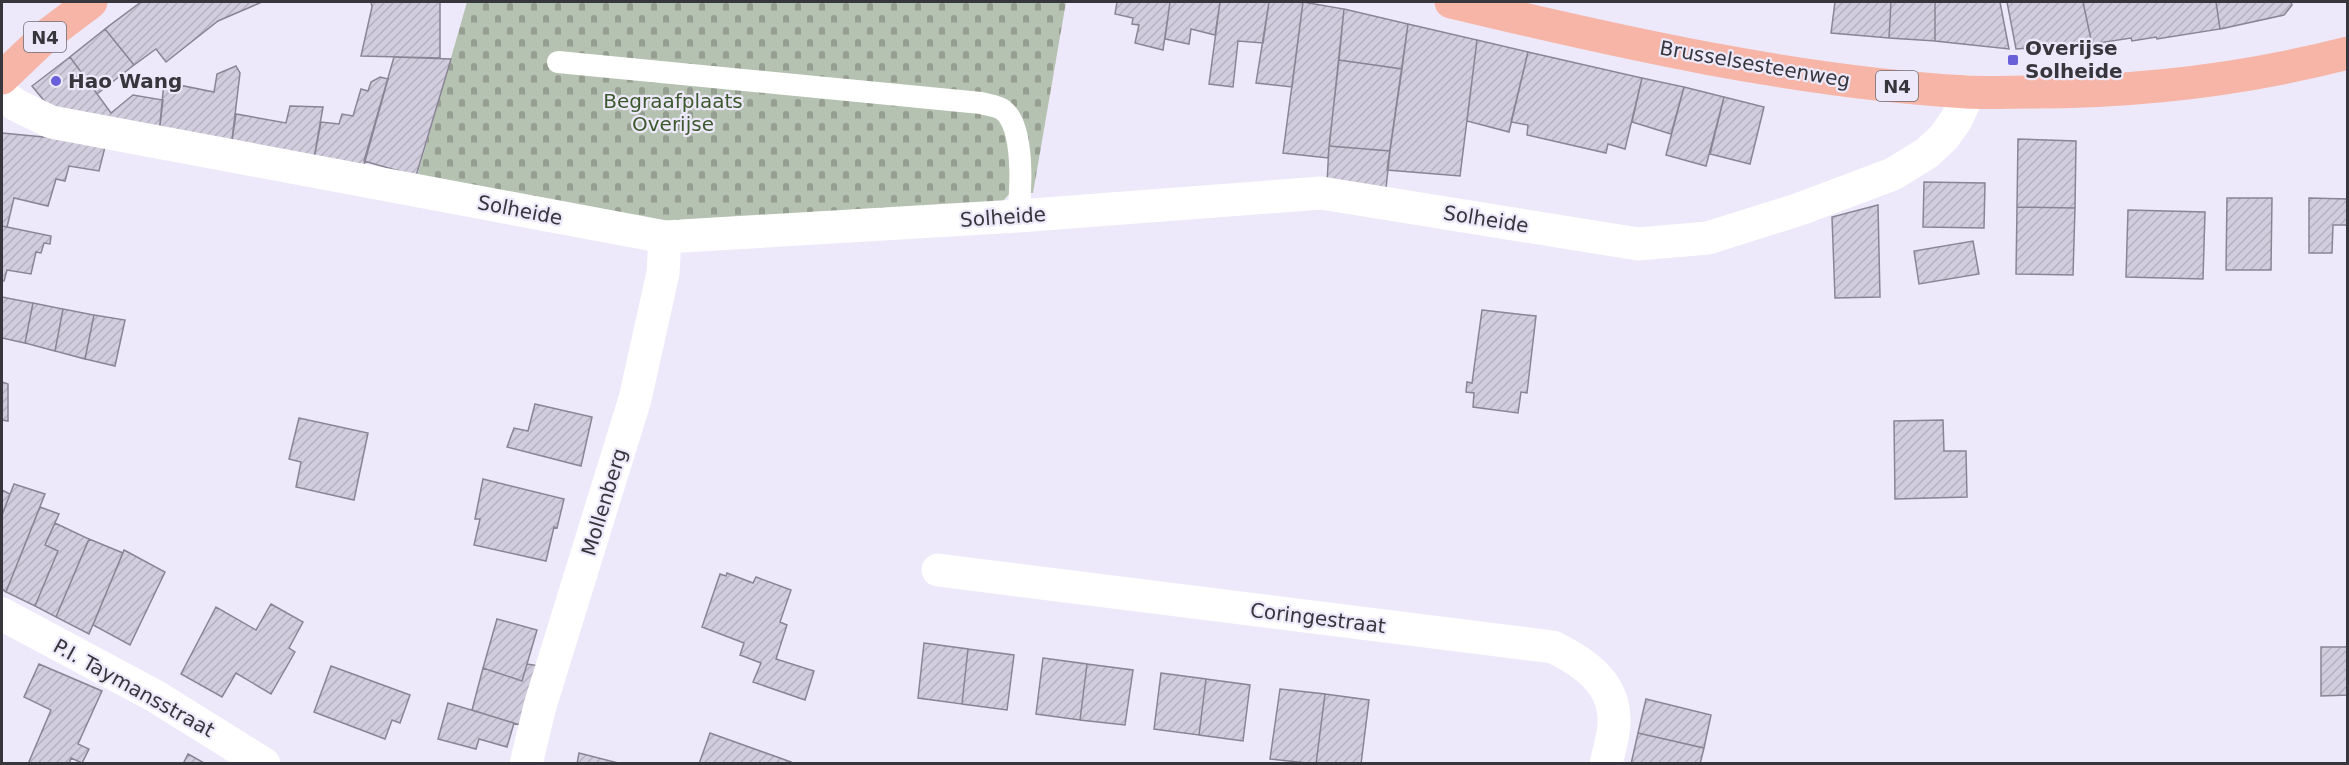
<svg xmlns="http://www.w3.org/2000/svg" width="2349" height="765" font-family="'DejaVu Sans',sans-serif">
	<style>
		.cemetery { fill: url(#cemetery-stones) }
		.building { fill: url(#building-hatch); stroke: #898595; stroke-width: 1.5 }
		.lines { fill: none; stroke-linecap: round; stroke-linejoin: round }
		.lane { stroke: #fff; stroke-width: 22 }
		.street { stroke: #fff; stroke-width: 33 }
		.primary { stroke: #f6b5a6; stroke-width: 33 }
		.poi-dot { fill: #695fd9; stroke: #ede9fa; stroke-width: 2 }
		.labels { text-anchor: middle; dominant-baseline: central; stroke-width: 4.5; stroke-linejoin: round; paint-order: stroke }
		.shield { fill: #ede9fa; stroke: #6e6c76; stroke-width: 1.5 }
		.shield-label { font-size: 18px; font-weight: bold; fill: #38363d }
		.poi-label { font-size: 20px; font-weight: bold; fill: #38363d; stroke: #ede9fa; text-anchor: start }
		.street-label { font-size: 20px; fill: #38363d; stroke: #ede9fa }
		.park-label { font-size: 20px; fill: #3c582d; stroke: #ede9fa }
	</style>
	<defs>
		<pattern id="cemetery-stones" width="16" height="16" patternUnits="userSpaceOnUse" patternTransform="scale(1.5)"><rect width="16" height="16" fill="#b6c2b1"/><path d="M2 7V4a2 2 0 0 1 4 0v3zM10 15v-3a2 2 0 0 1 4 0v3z" fill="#959e91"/></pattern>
		<pattern id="building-hatch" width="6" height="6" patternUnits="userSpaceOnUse" patternTransform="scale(1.5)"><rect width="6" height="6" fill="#d2cdde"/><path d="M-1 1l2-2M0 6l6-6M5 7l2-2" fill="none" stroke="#b5b1bf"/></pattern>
	</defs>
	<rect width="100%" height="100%" fill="#ede9fa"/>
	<path class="cemetery" d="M467 2H1066L1033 193H1010L997 208 663 224 416 180Z"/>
	<path class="building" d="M141 2H262L218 21 166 62 156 49 134 65 105 29Z
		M371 2H440V58L361 56 372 7Z
		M1117 2H1170L1163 50 1135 43 1139 25 1132 24 1133 18 1115 14Z
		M1170 2H1220L1215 35 1191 29 1189 44 1165 39Z
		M1220 2H1269L1263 43 1238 41 1233 87 1209 84Z
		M1269 2H1303L1292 87 1256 83Z
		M1303 2 1344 9 1328 158 1283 153Z
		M1835 2H1891L1889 38 1831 33Z
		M1891 2H1935V41L1889 38Z
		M1935 2H2000L2009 49 1935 41Z
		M2007 2H2083L2092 44 2016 49Z
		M2083 2H2216L2220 29 2157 39 2156 37 2132 41 2131 38 2092 44Z
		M2216 2H2291L2292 5 2284 15 2220 29Z
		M1344 9 1408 24 1402 69 1339 60Z
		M1408 24 1477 40 1460 176 1387 170Z
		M105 29 134 65 97 94 70 57Z
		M1477 40 1528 52 1509 132 1467 121Z
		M1528 52 1642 78 1625 149 1608 144 1606 153 1527 135 1528 125 1511 122Z
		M70 57 111 113 133 95 163 100 159 134 56 115 32 86Z
		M394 57 451 59 416 176 364 161Z
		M1339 60 1402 69 1390 151 1329 146Z
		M236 66 240 73 231 148 159 134 164 82 214 92 217 74Z
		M380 77 388 79 362 172 313 164 321 122 339 124 342 114 353 116 361 89 368 91 371 82Z
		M1642 78 1684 87 1671 134 1632 122Z
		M1684 87 1724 97 1706 166 1666 155Z
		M1724 97 1764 107 1750 164 1710 154Z
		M290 106 323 107 313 164 231 148 236 114 286 123Z
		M2 133 106 143 99 171 69 166 65 181 56 179 48 206 14 198 7 227 2 226Z
		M2018 139 2076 141 2075 208 2017 207Z
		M1329 146 1390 151 1386 188 1327 183Z
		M1924 182 1985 183 1984 228 1923 227Z
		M2227 198H2272L2271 270H2226Z
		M2309 198 2348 199V225H2333L2332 253H2309Z
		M1878 205 1880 297 1835 298 1832 217Z
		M2017 207 2075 208 2073 275 2016 274Z
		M2128 210 2205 212 2203 279 2126 277Z
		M2 226 51 236 50 244 44 243 41 253 36 252 31 274 7 270 4 281H2Z
		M1973 241 1979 274 1919 284 1914 251Z
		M2 297 33 303 25 343 2 338Z
		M33 303 63 309 55 351 25 343Z
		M63 309 94 315 85 359 55 351Z
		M1482 310 1536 316 1527 393 1521 392 1518 413 1473 407 1474 393 1466 392 1467 382 1472 383Z
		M94 315 125 320 115 366 85 359Z
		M2 382 8 384V421L2 420Z
		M535 404 592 417 581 466 507 447 514 428 528 431Z
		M299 418 368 433 354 500 296 487 301 462 289 459Z
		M1943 420 1944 451H1966L1967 497 1895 499 1894 421Z
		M483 479 564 499 557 528 554 527 546 561 474 545 480 519H475Z
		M14 484 45 494 6 592 2 589V515Z
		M2 490 10 494 2 515Z
		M40 507 59 514 45 545 58 551 35 606 6 592Z
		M55 523 89 539 56 617 35 606 58 551 45 545Z
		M89 539 123 553 89 634 56 617Z
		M124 550 165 572 130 645 93 625Z
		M727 573 753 583 756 577 791 590 780 622 787 625 776 659 814 671 805 700 753 682 761 663 740 655 744 643 702 627 720 574 726 576Z
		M271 604 303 622 289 648 295 652 271 694 236 673 222 697 181 674 216 607 256 630Z
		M497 619 537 630 522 681 483 668Z
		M924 643 968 649 962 704 918 698Z
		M2321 647H2348V695L2321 696Z
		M968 649 1014 655 1007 710 962 704Z
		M1043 658 1087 664 1080 720 1036 714Z
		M39 664 102 691 78 744 89 749 82 763 71 758 69 764H28L51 710 24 697Z
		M527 664 540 666 523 726 472 710 483 668 522 681Z
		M1087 664 1133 670 1125 725 1080 720Z
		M331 666 410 695 400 723 392 720 385 739 314 712Z
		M1161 673 1206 679 1199 735 1154 729Z
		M1206 679 1250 685 1243 741 1199 735Z
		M1280 689 1325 694 1316 764 1270 759Z
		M1325 694 1369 700 1361 764H1316Z
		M1646 699 1711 715 1704 748 1638 733Z
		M448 703 514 723 507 747 479 739 476 749 438 739Z
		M710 733 791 762 790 764H699Z
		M1638 733 1704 748 1700 764H1631Z
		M579 753 622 764H577Z
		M188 754 206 764H183Z"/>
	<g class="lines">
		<path class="lane" d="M558 62 981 103C987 105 998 106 1003 110 1025 127 1021 191 1018 216"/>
		<path class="street" d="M2 95 16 105 51 122 665 237 1018 216 1321 193 1638 244 1708 238 1800 209 1893 174 1927 153 1944 137 1956 120 1969 92
			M938 570 1553 647C1584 662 1615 683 1614 722 1614 736 1609 750 1606 764
			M2 614 155 696 264 764
			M526 764 540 706 635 399 663 273 665 237"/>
		<path class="primary" d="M1451 2C1618 42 1795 82 1967 92 1988 93 2010 92 2031 92 2139 92 2243 80 2348 53
			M2 78 46 36 91 2"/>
	</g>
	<g class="poi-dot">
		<rect x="2007" y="54" width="12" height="12" rx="3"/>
		<circle cx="56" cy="81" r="6"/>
	</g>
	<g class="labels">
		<g class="shield">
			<rect x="24" y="22" width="42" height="30" rx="4.5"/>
			<rect x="1876" y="71" width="42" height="30" rx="4.5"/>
		</g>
		<g class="shield-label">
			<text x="45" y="37">N4</text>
			<text x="1897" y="86">N4</text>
		</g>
		<g class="poi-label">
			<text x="2025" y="48">Overijse<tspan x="2025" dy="23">Solheide</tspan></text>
			<text x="68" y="81">Hao Wang</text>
		</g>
		<g class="street-label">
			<text transform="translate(1755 64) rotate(10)">Brusselsesteenweg</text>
			<text transform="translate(520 210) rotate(11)">Solheide</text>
			<text transform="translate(1003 217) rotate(-4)">Solheide</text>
			<text transform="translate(1486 219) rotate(9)">Solheide</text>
			<text transform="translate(604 502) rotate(-73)">Mollenberg</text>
			<text transform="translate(1318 618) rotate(7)">Coringestraat</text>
			<text transform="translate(134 688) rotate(29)">P.I. Taymansstraat</text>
		</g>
		<g class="park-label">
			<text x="673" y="101">Begraafplaats<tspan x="673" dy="23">Overijse</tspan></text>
		</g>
	</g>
	<rect width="2349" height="765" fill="none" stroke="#38363d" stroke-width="6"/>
</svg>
